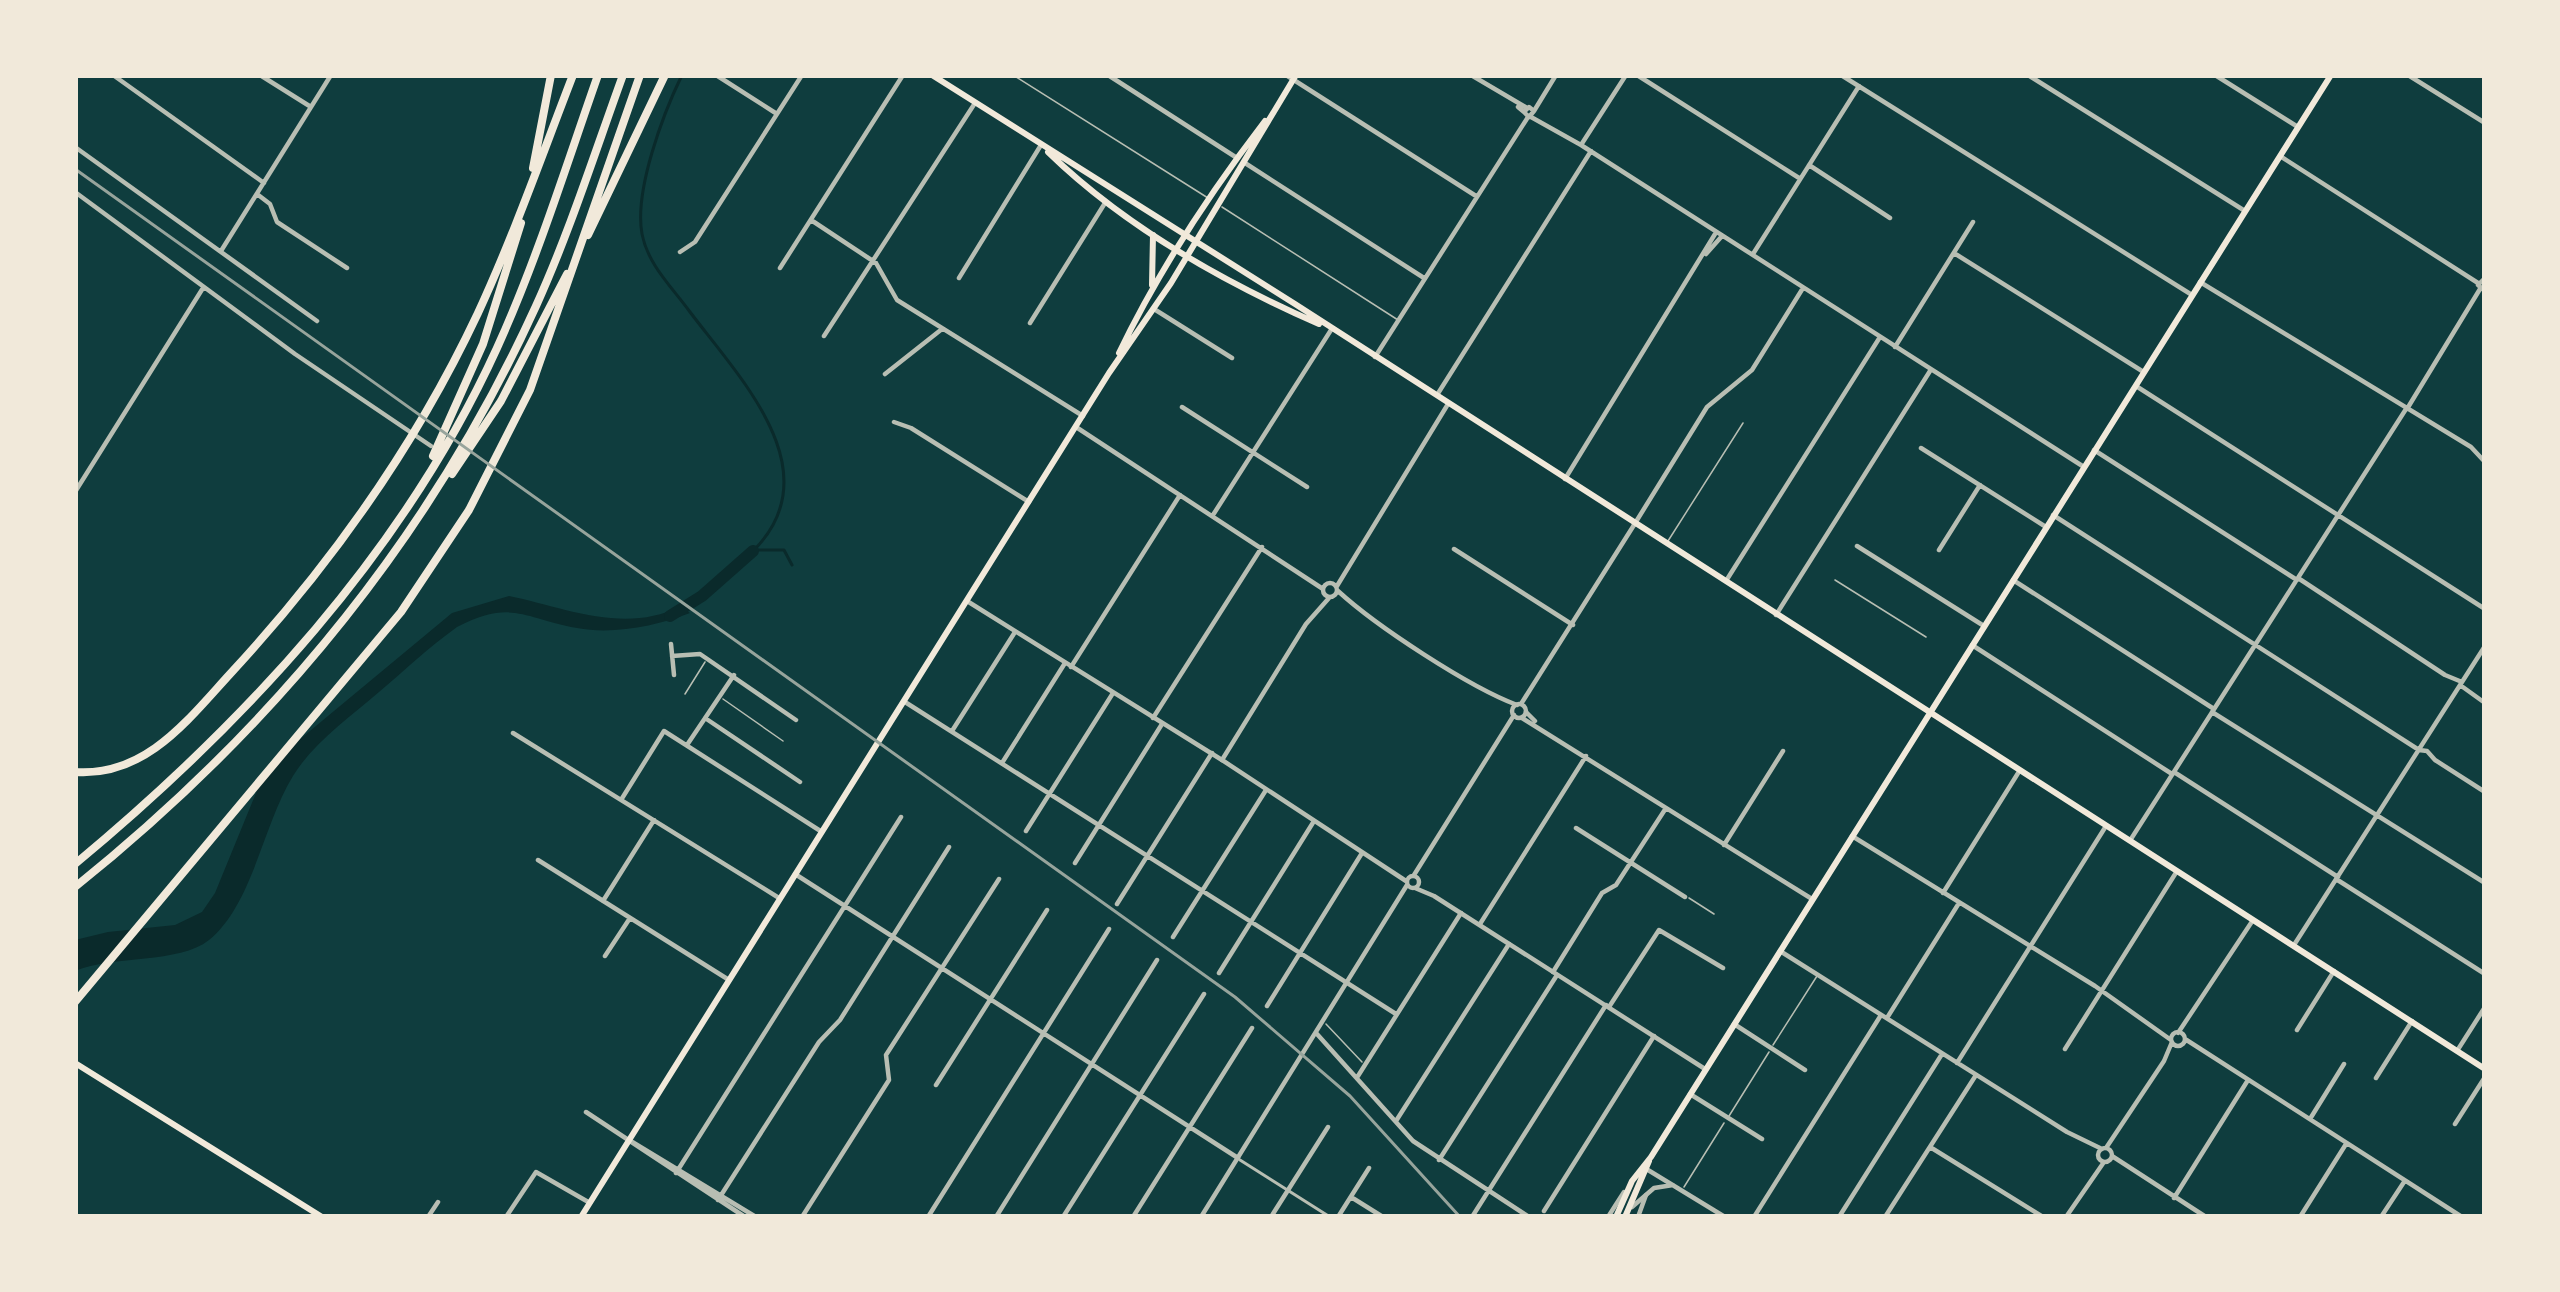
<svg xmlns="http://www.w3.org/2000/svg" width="2560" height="1292" font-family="'Space Grotesk',sans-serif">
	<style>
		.water { fill: #0a2a2b }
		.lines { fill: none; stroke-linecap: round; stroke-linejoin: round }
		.stream { stroke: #0a2a2b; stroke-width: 3 }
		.river { stroke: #0a2a2b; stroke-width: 12 }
		.service { stroke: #b8beb3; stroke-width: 1.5 }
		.pedestrian { stroke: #b8beb3; stroke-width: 3 }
		.minor { stroke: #b8beb3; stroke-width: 4.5 }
		.tertiary { stroke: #b8beb3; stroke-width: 4.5 }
		.secondary { stroke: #f1e9da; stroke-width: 6 }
		.primary { stroke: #f1e9da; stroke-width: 6 }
		.motorway { stroke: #f1e9da; stroke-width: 8 }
		.rail { stroke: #97a49c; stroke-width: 3 }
	</style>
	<rect width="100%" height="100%" fill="#0f3d3e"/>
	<path class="water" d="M509 596C563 607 626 635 680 606L690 613C657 626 612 635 577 628 523 618 512 599 457 627 429 647 405 670 379 692 349 718 313 743 293 776 263 824 253 904 209 940 179 964 113 955 75 971V940L108 932 175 925 202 912 215 893 263 776 275 760 452 613Z"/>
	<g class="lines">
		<path class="stream" d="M682 75C663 114 634 191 642 234 648 265 672 287 690 312 739 377 833 472 753 551
			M755 550H784L792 565"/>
		<path class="river" d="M670 616 702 596 753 551"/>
		<path class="service" d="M1013 75 1208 198
			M1222 207 1398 320
			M1668 541 1743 423
			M1835 580 1926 637
			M685 694 705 662
			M723 699 783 741
			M1689 898 1714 914
			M1326 1024 1362 1062
			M1773 1045 1817 976
			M1729 1116 1769 1052
			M1684 1187 1724 1123"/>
		<path class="pedestrian" d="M1240 1160 1330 1217"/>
		<path class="minor" d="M113 75 264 183
			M260 75 311 107
			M716 75 777 114
			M1108 75 1237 158
			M1286 75 1476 196
			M1471 75 1527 108
			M1637 75 1799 178
			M1841 75 2192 295
			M2028 75 2245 211
			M2215 75 2298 127
			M2408 75 2485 123
			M1518 107 1524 112 1529 107 1534 111 1529 117 1524 112
			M1534 111 1556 75
			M1531 117 1581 145 2084 467
			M1581 145 1626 75
			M75 147 317 321
			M2280 156 2478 283
			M1245 163 1424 278
			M1809 165 1890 218
			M75 192 295 354 431 446
			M257 194 270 204 277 222 347 268
			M811 220 876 263 897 300 1083 416
			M221 251 331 75
			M680 252 695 242 802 75
			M1954 253 2142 371
			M1706 254 1722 236
			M1753 254 1859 86
			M780 268 903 75
			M959 278 1041 145
			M2485 278 2478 285 2485 291
			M2200 282 2471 447 2485 462
			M1154 309 1232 358
			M1030 323 1105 203
			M824 336 975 103
			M1895 347 1973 222
			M1375 357 1528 117
			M885 374 942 329
			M2136 386 2485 609
			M1437 395 1591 151
			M1182 407 1307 487
			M2407 409 2480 289
			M894 422 911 428 1029 502
			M1076 427 1323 589
			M1921 448 2046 527
			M2094 450 2297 580
			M1565 479 1715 234
			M75 492 203 288
			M1213 515 1331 330
			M2053 515 2419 750 2427 751 2435 760 2485 792
			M1634 525 1707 407 1752 370 1803 288
			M1857 546 1984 626
			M1454 549 1573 625
			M1939 550 1980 485
			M2298 578 2445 675 2462 682
			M2013 580 2214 709
			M1726 581 1880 337
			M1323 590a7 7 0 1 1 14 0a7 7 0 1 1-14 0Z
			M1337 586 1448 404
			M1338 591C1376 626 1469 687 1517 705
			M1776 615 1930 371
			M671 644 674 675
			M1972 645 2172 774
			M672 656 700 654 796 720
			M1071 667 1180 495
			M2460 685 2485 703
			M905 702 1396 1014
			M1526 712 1535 721
			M2212 712 2485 883
			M705 718 800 782
			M1153 718 1262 547
			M1522 718 1812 899
			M952 731 1015 632
			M513 733 779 898
			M687 745 734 675
			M1222 760 1306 624 1329 598
			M1002 763 1065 663
			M2174 772 2338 877
			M621 800 664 731 822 832
			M1576 828 1685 897
			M1026 831 1113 693
			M1852 836 2095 986 2171 1040
			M2131 839 2406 409
			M1724 845 1783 751
			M538 860 729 980
			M1075 863 1162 724
			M795 874 1238 1158
			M2336 879 2485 974
			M1943 893 2020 770
			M603 901 654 820
			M1117 904 1212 753
			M1480 924 1586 756
			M1173 937 1266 790
			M2294 945 2485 646
			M1780 951 2067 1132 2102 1149
			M605 956 630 918
			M1553 972 1602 893 1616 885 1666 808
			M1219 973 1314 821
			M1267 1006 1362 853
			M1609 1007 1659 930 1723 968
			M1887 1018 1959 903
			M1734 1024 1805 1070
			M2297 1030 2334 971
			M2171 1039a7 7 0 1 1 14 0a7 7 0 1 1-14 0Z
			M2178 1033 2253 920
			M1317 1034 1413 1141 1529 1217
			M2185 1039 2462 1217
			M2065 1049 2177 871
			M2457 1051 2485 1007
			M1957 1063 2106 826
			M1358 1076 1461 913
			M2376 1078 2412 1021
			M936 1085 1047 910
			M1690 1094 1762 1139
			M586 1112 745 1217
			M2310 1119 2344 1064
			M1396 1121 1509 944
			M2455 1124 2485 1077
			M629 1140 756 1217
			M1930 1147 2043 1217
			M2098 1155a7 7 0 1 1 14 0a7 7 0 1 1-14 0Z
			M2106 1148 2164 1061 2172 1042
			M2112 1156 2206 1217
			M1439 1160 1557 975
			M676 1173 901 817
			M1351 1197 1383 1217
			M2174 1198 2248 1080
			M718 1200 819 1042 840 1020 949 847
			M1544 1211 1654 1036
			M428 1217 438 1202
			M506 1217 536 1172 590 1203
			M802 1217 889 1080 886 1055 999 879
			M928 1217 1109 929
			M996 1217 1157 960
			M1063 1217 1204 994
			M1133 1217 1252 1028
			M1271 1217 1328 1127
			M1338 1217 1369 1168
			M1472 1217 1606 1005
			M1608 1217 1624 1192
			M1638 1217 1646 1195
			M1754 1217 1881 1015
			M1839 1217 1942 1054
			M1885 1217 1976 1075
			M2066 1217 2104 1162
			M2300 1217 2346 1144
			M2381 1217 2404 1182"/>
		<path class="tertiary" d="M967 601 1222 760 1406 881
			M1512 711a7 7 0 1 1 14 0a7 7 0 1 1-14 0Z
			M1521 704 1634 525
			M1414 875 1514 715
			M1407 882a6 6 0 1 1 12 0a6 6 0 1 1-12 0Z
			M1415 888 1434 896 1705 1069
			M1648 1170 1725 1217
			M1632 1207 1654 1188 1673 1185
			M1201 1217 1407 885"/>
		<path class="secondary" d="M1152 285 1153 235
			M1119 353C1159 270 1209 194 1265 121
			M581 1217 1109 373 1171 283 1296 75
			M1616 1217 1632 1181 1651 1157 2331 75
			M1625 1217 1649 1161"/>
		<path class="primary" d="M932 75 1295 304 2485 1069
			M1048 152C1125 227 1221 281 1319 324
			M75 1063 322 1217"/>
		<path class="motorway" d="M533 168 551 75
			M588 235 665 75
			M433 456 483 344 521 223
			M452 474 501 401 567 274
			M75 772C145 777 187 721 230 674 329 567 416 445 478 313 514 235 542 155 573 75
			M75 864C246 722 404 552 497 348 537 260 566 166 598 75
			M75 887C272 729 431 537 536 306 570 231 595 152 623 75
			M75 1002 401 612 469 510 530 390 640 75"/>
		<path class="rail" d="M75 169 1235 997 1350 1096 1460 1217"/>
	</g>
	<rect width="2560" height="1292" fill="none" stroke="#f1e9da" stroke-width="156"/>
</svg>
